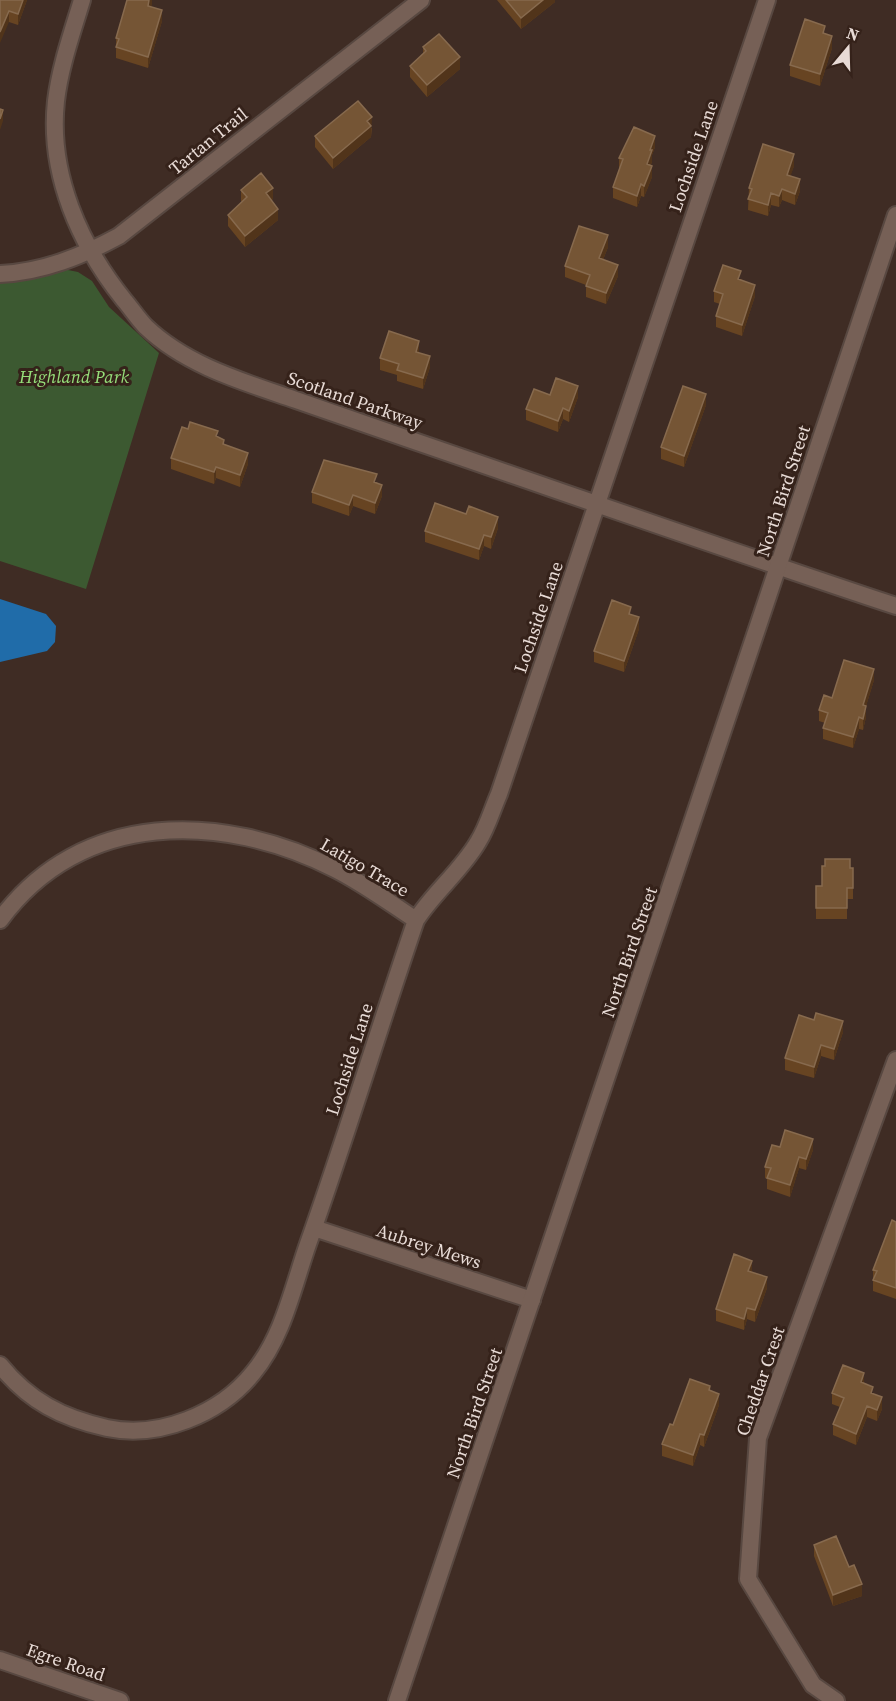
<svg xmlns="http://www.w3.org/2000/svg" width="896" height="1701" font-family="'Source Serif 4',serif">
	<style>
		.green { fill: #3c5931 }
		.water { fill: #206ca9 }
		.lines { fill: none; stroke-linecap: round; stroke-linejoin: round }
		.minor-casing { stroke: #584841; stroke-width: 20 }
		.tertiary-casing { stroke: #584841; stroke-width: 20 }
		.minor { stroke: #766056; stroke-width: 16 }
		.tertiary { stroke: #766056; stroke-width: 16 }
		.wall { fill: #674422 }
		.shaded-wall { fill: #51341a }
		.building { fill: #755535; stroke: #876a4e; stroke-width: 1.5 }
		.labels { text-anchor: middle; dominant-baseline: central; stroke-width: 6; stroke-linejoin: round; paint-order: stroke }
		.street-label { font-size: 18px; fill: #e8dbd6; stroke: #35221a }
		.park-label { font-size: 18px; font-style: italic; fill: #95dd79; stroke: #35221a }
	</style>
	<rect width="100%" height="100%" fill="#3f2c24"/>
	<path class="green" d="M63 269 78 272 92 281 109 307 159 353 86 589 0 561V282L27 279Z"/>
	<path class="water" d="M0 599 46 614 56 626 55 642 47 651 0 662Z"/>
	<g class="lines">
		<g class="minor-casing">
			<path id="minor" d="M82 0C72 33 60 67 56 101 48 174 80 245 124 300 131 308 138 319 146 327 187 366 244 382 296 400 337 414 377 428 417 442 577 497 736 553 896 606
				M0 274C43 272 82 256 119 236L421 0
				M0 920C81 809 223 812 335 869 363 883 390 903 416 920
				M314 1228 532 1300
				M0 1365C29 1401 62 1418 107 1428 159 1439 220 1414 253 1373 283 1337 293 1287 308 1244 346 1137 379 1028 416 920 434 892 461 871 478 842 487 828 492 810 499 794L767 0
				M836 1701 813 1685 748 1579 758 1438 896 1060"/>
		</g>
		<g class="tertiary-casing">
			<path id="tertiary" d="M0 1660 120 1701
				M397 1701 896 215"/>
		</g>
		<use href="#minor" class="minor"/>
		<use href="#tertiary" class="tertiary"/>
	</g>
	<path class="wall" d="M0 0H27L18 25 9 22Z
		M149 0H152L151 7 162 21 148 68 116 58V38Z
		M497 0H555V2L521 29Z
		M423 47 460 69 427 97 410 77V66L423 54Z
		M832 48 820 86 790 76V65Z
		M372 128 371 137 333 169 315 147V136Z
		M655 147 652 155V162L650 166 652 177 644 197 641 196 637 207 613 198V187L619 169V158Z
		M794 166 790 176 800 191 795 205 782 200 779 207 771 205 768 216 748 210 749 188Z
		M241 190 273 199 271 200 278 220 245 247 228 226V215L242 202 241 201Z
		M608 247 603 260 618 276 606 304 586 297V285L565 277V266Z
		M741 279 755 296 742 336 716 327V316L720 304 714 302V291Z
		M419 353 430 367 423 389 397 381V375L380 370V358Z
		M550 395 578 397 569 422 563 419 558 432 526 420V409Z
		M706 405 684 467 661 459V447Z
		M218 437 224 444 248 464 240 487 216 478 214 484 171 469V458Z
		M377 483 382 496 375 514 353 506 349 516 312 503V492Z
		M498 528 491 549 484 546 479 560 425 542V531Z
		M631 615 639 629 624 672 594 662V651Z
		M874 680 866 706V717L863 730 859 729 853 748 823 739V728L825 723 819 721V710L832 698Z
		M850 868H853V899H847V919H816V886H822Z
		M843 1032 834 1060 821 1056 814 1078 785 1070V1058Z
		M780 1147 813 1150 806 1170 799 1168 790 1197 767 1189V1179L765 1178V1167Z
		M896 1222V1299L873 1291V1270Z
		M752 1272 767 1288 755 1322 747 1319 744 1330 716 1321V1309Z
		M864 1383 873 1394 882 1409 877 1421 867 1417 856 1445 833 1435V1424L840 1407 832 1404V1393Z
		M710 1391 719 1405 704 1447 700 1445 693 1466 662 1456V1444L673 1425Z
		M814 1545 849 1567 862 1596 833 1606 814 1556Z"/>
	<path class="shaded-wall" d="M23 0H27L18 25V14Z
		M149 0H152V4L148 17V6Z
		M543 0H555V2L521 29V18Z
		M162 10V21L148 68V57Z
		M9 11V22L0 43V32Z
		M832 36V48L820 86V74Z
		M460 57V69L427 97V85Z
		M3 110V121L0 130V119Z
		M372 117 371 137 333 169V158Z
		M655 136V147L652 155V162L647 175V164L650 150Z
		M794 154V166L787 186V175Z
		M652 166V177L644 197V186Z
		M800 179V191L795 205V194Z
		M641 184V196L637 207V196Z
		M273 188V199L266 205V193Z
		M782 189V200L779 207V196Z
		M771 193V205L768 216V205Z
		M278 209V220L245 247V236Z
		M608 235V247L599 270V258Z
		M618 265V276L606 304V293Z
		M755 285V296L742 336V325Z
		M419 341V352L416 363V352Z
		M430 356V367L423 389V378Z
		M578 386V397L569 422V411Z
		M706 394V405L684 467V456Z
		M563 408V419L558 432V421Z
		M248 453V464L240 487V475Z
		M216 467V478L214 484V472Z
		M382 485V496L375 514V503Z
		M353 495V506L349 516V505Z
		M498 517V528L491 549V537Z
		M484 535V546L479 560V549Z
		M639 617V629L624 672V661Z
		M874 669V680L863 716V705Z
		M866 706V717L863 730V719Z
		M859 717V729L853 748V737Z
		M843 1021V1032L834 1060V1049Z
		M821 1045V1056L814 1078V1067Z
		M813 1139V1150L806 1170V1159Z
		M799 1157V1168L790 1197V1185Z
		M752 1261V1272L748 1271Z
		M767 1277V1288L755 1322V1310Z
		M747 1308V1319L744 1330V1319Z
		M864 1373V1385L861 1382Z
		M719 1394V1405L704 1447V1435Z
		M882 1397V1409L877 1421V1410Z
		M867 1406V1417L856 1445V1434Z
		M700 1434V1445L693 1466V1455Z
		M862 1584V1596L833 1606V1595Z"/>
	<path class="building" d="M0 0H23L18 14 9 11 0 32Z
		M127 0H149L148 6 162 10 148 57 116 47 119 39 116 38Z
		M506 0H543L521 18Z
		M805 19 825 26 823 33 832 36 820 74 790 65Z
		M439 34 460 57 427 85 410 66 426 51 423 47Z
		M358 101 372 117 367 121 371 126 333 158 315 136Z
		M0 109 3 110 0 119Z
		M634 127 655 136 650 150H652L647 164 652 166 644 186 641 184 637 196 613 187 623 159 619 158Z
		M763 144 794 154 787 175 800 179 795 194 782 189 779 196 771 193 768 205 748 199 752 189 749 188Z
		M261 173 273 188 266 193 278 209 245 236 228 215 247 197 241 190Z
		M579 226 608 235 599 258 618 265 606 293 586 286 590 275 565 266Z
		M723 265 741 271 738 279 755 285 742 325 716 316 723 294 714 291Z
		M389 331 419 341 416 352 430 356 423 378 397 370 399 364 380 358Z
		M556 378 578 386 569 411 563 408 558 421 526 409 534 389 550 395Z
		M683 386 706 394 684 456 661 447Z
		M190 422 218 431 216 436 224 440 223 444 248 453 240 475 216 467 214 472 171 458 182 427 188 429Z
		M324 460 377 474 374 482 382 485 375 503 353 495 349 505 312 492Z
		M435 503 466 514 469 506 498 517 491 537 484 535 479 549 425 531Z
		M612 600 631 607 629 614 639 617 624 661 594 651Z
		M844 660 874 669 863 705 866 706 863 719 859 717 853 737 823 728 828 713 819 710 824 695 832 698Z
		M825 859H850V868H853V888H847V908H816V886H822V866H825Z
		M816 1013 843 1021 834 1049 821 1045 814 1067 785 1058 799 1015 814 1020Z
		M785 1130 813 1139 806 1159 799 1157 790 1185 767 1178 771 1168 765 1167 772 1145 780 1147Z
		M892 1220 896 1222V1288L873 1280 877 1271 873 1270Z
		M734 1254 752 1261 748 1271 767 1277 755 1310 747 1308 744 1319 716 1309Z
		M843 1365 864 1373 861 1382 873 1387 871 1393 882 1397 877 1410 867 1406 856 1434 833 1424 844 1398 832 1393Z
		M690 1379 710 1386 709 1390 719 1394 704 1435 700 1434 693 1455 662 1444 670 1424 673 1425Z
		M836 1536 849 1567 854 1565 862 1584 833 1595 814 1545Z"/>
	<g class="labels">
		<g class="street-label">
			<text transform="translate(208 141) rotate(-39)">Tartan Trail</text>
			<text transform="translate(693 156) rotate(-71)">Lochside Lane</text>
			<text transform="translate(355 400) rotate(19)">Scotland Parkway</text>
			<text transform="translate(783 491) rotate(-72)">North Bird Street</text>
			<text transform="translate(538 617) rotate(-71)">Lochside Lane</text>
			<text transform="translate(365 867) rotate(30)">Latigo Trace</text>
			<text transform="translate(629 952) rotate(-71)">North Bird Street</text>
			<text transform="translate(349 1059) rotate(-72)">Lochside Lane</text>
			<text transform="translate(429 1246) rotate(18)">Aubrey Mews</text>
			<text transform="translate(760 1381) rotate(-71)">Cheddar Crest</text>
			<text transform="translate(474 1413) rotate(-71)">North Bird Street</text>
			<text transform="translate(66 1662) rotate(19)">Egre Road</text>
		</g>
		<g class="park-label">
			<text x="74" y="376">Highland Park</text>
		</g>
	</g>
	<g transform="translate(848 48) rotate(19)" stroke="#35221a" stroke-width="4.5" paint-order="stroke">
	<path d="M0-4.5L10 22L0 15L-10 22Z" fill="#e8dbd6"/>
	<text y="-9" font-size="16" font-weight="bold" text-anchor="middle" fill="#e8dbd6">N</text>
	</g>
</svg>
